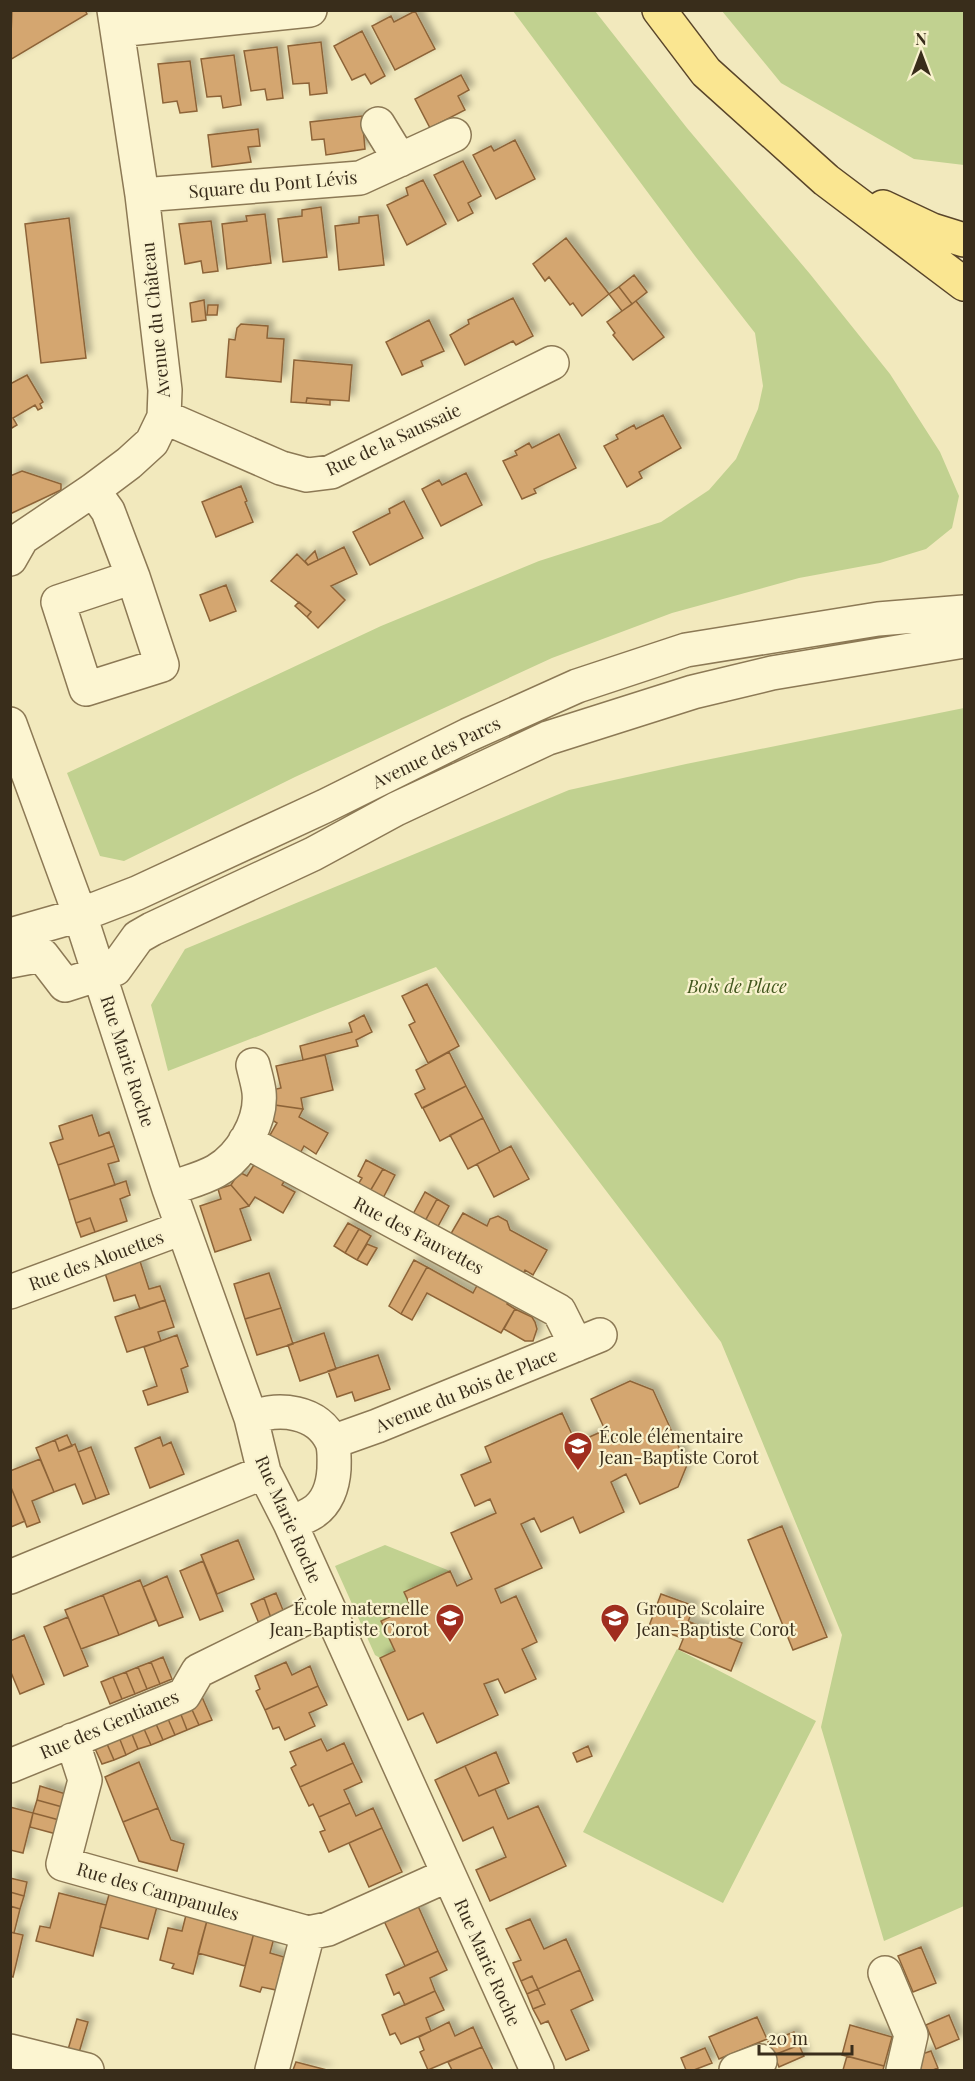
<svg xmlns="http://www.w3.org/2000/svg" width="975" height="2081" font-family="'Playfair Display',serif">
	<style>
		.green { fill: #c1d190 }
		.building { fill: #d4a66f; stroke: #8d6438; stroke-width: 1.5; filter: url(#shadow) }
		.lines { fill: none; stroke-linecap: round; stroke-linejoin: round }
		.minor-casing { stroke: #8c7955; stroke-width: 36 }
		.major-casing { stroke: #59452a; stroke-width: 36 }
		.minor { stroke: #fcf5d1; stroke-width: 33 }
		.major { stroke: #fae691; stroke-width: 33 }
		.labels { text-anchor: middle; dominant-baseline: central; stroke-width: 4.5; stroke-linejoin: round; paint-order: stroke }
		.street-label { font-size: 18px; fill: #392d1b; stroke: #f9f2ce }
		.park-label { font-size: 18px; font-style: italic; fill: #43581f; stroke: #f9f2ce }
		.poi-label { font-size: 18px; fill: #392d1b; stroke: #f9f2ce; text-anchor: start }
	</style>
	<defs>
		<filter id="shadow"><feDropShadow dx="5.5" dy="-5.5" stdDeviation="3" flood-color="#0004"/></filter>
	</defs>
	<rect width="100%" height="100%" fill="#f2e9bd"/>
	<path class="green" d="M513 11H595L687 128 810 274 890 374 940 452 959 496 952 528 926 549 880 563 799 578 672 613 552 658 295 777 124 861 100 856 67 773 381 626 539 561 661 522 709 490 736 459 758 409 763 386 755 333 695 256Z
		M722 11H964V165L914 159 781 83Z
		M964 708V1906L884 1941 821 1727 842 1635 721 1342 436 967 168 1071 151 1005 185 949 569 790 686 764Z
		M385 1545 450 1571 404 1592 411 1607 381 1621 395 1651 380 1658 375 1655 335 1566Z
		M677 1649 816 1721 723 1903 583 1832Z"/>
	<path class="building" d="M12 10H85L87 14 10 60Z
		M415 11 435 49 395 70 372 26 391 16 394 22Z
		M362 31 385 76 371 84 365 74 352 80 334 46Z
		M321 42 327 93 310 95 309 83 293 84 288 46Z
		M277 47 283 98 267 100 265 89 251 91 244 51Z
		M234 55 241 105 223 108 221 96 207 97 201 59Z
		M190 61 197 111 180 113 177 101 163 103 158 64Z
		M461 75 469 90 458 96 465 110 430 128 415 99Z
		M362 116 365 149 326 155 324 139 312 140 310 122Z
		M258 129 260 146 248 147 251 162 212 167 208 135Z
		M515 140 535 179 496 199 473 155 491 146 494 151Z
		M463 161 481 196 468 203 473 213 458 221 434 175Z
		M423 180 446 224 407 245 387 205 408 195 406 188Z
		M321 207 327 257 283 262 278 219 302 216V210Z
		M265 214 271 263 227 269 222 224 247 221 246 216Z
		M378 215 384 265 339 270 335 226 359 223V217Z
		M69 218 86 358 41 363 25 224Z
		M211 221 218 271 203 273 201 261 185 264 179 224Z
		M566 238 609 294 582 316 573 303 570 305 549 277 545 281 533 264Z
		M634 275 647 292 632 304 619 287Z
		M619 287 632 304 622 311 609 294Z
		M513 298 533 336 516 345 513 341 465 365 450 335 469 324 468 320Z
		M204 300 206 320 192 322 190 303Z
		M636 301 664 337 633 360 613 335 615 333 607 322Z
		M208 305H218L217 315H207Z
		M429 320 444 351 421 361 423 366 402 375 386 342Z
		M241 324 268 326 267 338 284 339 281 382 226 377 229 339 235 340 237 328Z
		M294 360 352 365 349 401 307 398 306 403 291 402Z
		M27 375 43 402 40 404 42 408 38 410 35 405 13 418 17 425 12 428 10 425V384Z
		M307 398 330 400V405L306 403Z
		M663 415 681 448 639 472 642 478 627 487 604 446 618 439 616 435 634 425 636 429Z
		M559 434 576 468 534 489 536 493 522 499 503 461 517 455 515 451 529 443 532 448Z
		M22 471 61 484V490L10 514V476Z
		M466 473 482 505 441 526 422 489 439 480 442 485Z
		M241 486 247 501 245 502 253 522 216 537 202 502Z
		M404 501 423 538 370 565 353 532 390 513 389 509Z
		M344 547 357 574 331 586 345 600 318 628 307 617 311 612 271 581 297 554 308 565Z
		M315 551 318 560 308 565 305 561Z
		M226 585 236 611 210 621 200 595Z
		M299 602 311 612 307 617 295 606Z
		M427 984 459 1046 428 1063 409 1025 415 1022 402 996Z
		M364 1015 372 1032 356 1040 358 1046 303 1060 300 1046 352 1032 349 1023Z
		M449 1052 466 1086 422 1108 415 1094 425 1089 416 1070Z
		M325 1055 333 1090 301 1098 303 1109 275 1105 272 1090 281 1088 276 1066Z
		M466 1086 483 1118 440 1141 423 1108Z
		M275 1105 303 1109 299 1117 328 1133 316 1154 304 1146 297 1159 266 1142 277 1123 269 1118Z
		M92 1115 99 1136 109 1132 114 1146 58 1165 50 1143 63 1139 59 1126Z
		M483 1118 500 1152 468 1169 450 1135Z
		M114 1146 119 1161 108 1164 115 1185 69 1200 58 1165Z
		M511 1146 529 1179 494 1197 477 1164Z
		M259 1157 289 1173 282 1185 295 1192 283 1213 255 1197 249 1206 231 1185 239 1172 247 1176Z
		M366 1160 383 1169 369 1193 357 1186 362 1178 358 1176Z
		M383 1169 395 1175 382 1200 369 1193Z
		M126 1181 130 1195 120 1199 127 1221 95 1232 90 1218 76 1223 69 1200Z
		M231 1185 249 1206 240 1209 251 1240 215 1252 200 1206 221 1199 218 1189Z
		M425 1192 437 1199 424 1223 412 1216Z
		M437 1199 449 1206 436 1230 424 1223Z
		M463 1213 487 1226 490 1219 498 1216 507 1221 510 1230 547 1250 533 1275 525 1270 522 1277 449 1237Z
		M90 1218 95 1232 81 1237 76 1223Z
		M348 1223 359 1229 345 1253 334 1246Z
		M359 1229 371 1236 357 1260 345 1253Z
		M367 1244 377 1248 367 1265 357 1260Z
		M138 1255 149 1289 160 1286 165 1300 140 1309 135 1295 114 1301 103 1267Z
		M414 1260 427 1267 401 1314 389 1306Z
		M427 1267 473 1293 480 1280 510 1298 507 1304 515 1309 501 1333 427 1293 412 1320 401 1314Z
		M269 1273 281 1308 245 1319 234 1284Z
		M165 1300 174 1327 158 1332 161 1341 127 1352 115 1317Z
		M281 1308 293 1344 257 1355 245 1319Z
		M515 1309 532 1317 535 1322 537 1329 533 1341H525L504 1329Z
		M324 1333 336 1369 300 1381 288 1345Z
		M177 1335 188 1366 181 1369 188 1392 148 1405 143 1391 157 1386 144 1347Z
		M378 1355 390 1389 355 1401 352 1392 337 1397 328 1371Z
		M630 1381 653 1390 687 1465 678 1487 640 1504 626 1474 611 1482 624 1512 580 1533 573 1517 541 1532 534 1518 521 1524 542 1568 495 1589 501 1603 516 1596 537 1642 522 1649 536 1679 505 1693 498 1679 484 1684 498 1715 437 1743 423 1713 408 1720 380 1658 395 1651 381 1621 411 1607 404 1592 450 1571 457 1586 472 1579 451 1533 496 1513 490 1499 475 1506 461 1475 491 1462 485 1447 562 1413 576 1443 605 1430 591 1399Z
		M67 1435 72 1446 59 1451 55 1440Z
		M160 1437 163 1446 171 1442 184 1474 150 1488 135 1448Z
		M55 1440 59 1451 75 1444 96 1499 83 1504 75 1484 54 1492 36 1448Z
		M91 1447 109 1494 96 1499 78 1452Z
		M40 1459 54 1492 32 1501 40 1522 27 1527 10 1485V1471Z
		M10 1485 25 1521 11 1527 10 1525Z
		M782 1526 827 1637 793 1650 748 1540Z
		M238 1540 254 1579 217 1594 201 1555Z
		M203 1561 223 1611 200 1620 180 1571Z
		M167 1576 183 1617 159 1626 143 1587Z
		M140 1580 156 1620 119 1635 103 1595Z
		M276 1593 285 1615 272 1621 264 1598Z
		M661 1594 694 1606 682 1638 649 1626Z
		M103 1595 119 1635 81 1649 65 1610Z
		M264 1598 272 1621 260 1626 251 1604Z
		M68 1617 88 1666 64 1676 44 1627Z
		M690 1622 742 1643 731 1671 679 1649Z
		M24 1635 44 1684 20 1694 10 1670V1641Z
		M163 1657 172 1679 160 1684 151 1662Z
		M151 1662 160 1684 147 1689 138 1667Z
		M286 1662 292 1675 310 1666 318 1686 265 1710 256 1691 260 1689 255 1676Z
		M138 1667 147 1689 135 1694 126 1672Z
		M126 1672 135 1694 122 1699 113 1677Z
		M113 1677 122 1699 110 1704 101 1682Z
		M318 1686 327 1705 309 1713 315 1726 285 1740 279 1727 273 1729 265 1710Z
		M202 1697 212 1720 199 1725 189 1703Z
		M189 1703 199 1725 187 1730 178 1707Z
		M178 1707 187 1730 175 1735 165 1712Z
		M165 1712 175 1735 163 1740 153 1717Z
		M153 1717 163 1740 151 1745 141 1722Z
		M141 1722 151 1745 138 1749 129 1727Z
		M129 1727 138 1749 126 1755 117 1732Z
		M117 1732 126 1755 114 1760 104 1737Z
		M104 1737 114 1760 102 1764 92 1742Z
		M321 1739 327 1751 344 1743 353 1763 300 1787 291 1768 296 1765 290 1752Z
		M588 1746 592 1756 577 1762 573 1753Z
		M496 1752 509 1783 479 1796 465 1766Z
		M139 1762 158 1808 123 1822 105 1777Z
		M353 1763 362 1782 344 1790 350 1803 319 1817 313 1804 309 1806 300 1787Z
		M465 1766 479 1796 495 1789 508 1819 538 1806 566 1866 490 1901 476 1870 506 1857 493 1827 463 1841 435 1780Z
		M40 1786 69 1795 66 1808 37 1800Z
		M37 1800 66 1808 63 1821 33 1813Z
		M350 1803 356 1816 373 1808 382 1828 329 1852 320 1832 325 1830 319 1817Z
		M10 1807 33 1813 23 1853 10 1850Z
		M158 1808 171 1840 184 1844 177 1871 139 1861 123 1822Z
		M33 1813 63 1821 60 1835 30 1827Z
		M382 1828 402 1872 369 1887 349 1843Z
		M10 1878 27 1882 24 1896 10 1892Z
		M110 1891 158 1903 148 1939 100 1927Z
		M10 1892 24 1896 20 1909 10 1906Z
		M59 1893 106 1905 93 1956 36 1941 40 1926 50 1928Z
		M10 1906 20 1909 14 1933 10 1932Z
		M418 1906 438 1951 405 1966 384 1921Z
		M187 1911 208 1917 193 1974 172 1968 174 1964 160 1960 168 1928 182 1931Z
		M208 1917 255 1929 245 1966 198 1953Z
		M530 1919 544 1949 566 1939 580 1970 538 1989 532 1976 521 1981 513 1963 521 1960 506 1929Z
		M255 1929 275 1934 270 1953 284 1957 276 1990 262 1987 260 1992 240 1986Z
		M10 1932 23 1935 13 1977 10 1976Z
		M921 1947 936 1983 913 1992 898 1956Z
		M438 1951 447 1970 430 1978 435 1991 405 2005 399 1992 394 1995 386 1975Z
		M580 1970 593 2000 571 2010 589 2050 566 2060 548 2021 541 2024 533 2009 545 2004 538 1989Z
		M532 1976 538 1989 527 1994 521 1981Z
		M538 1989 545 2004 533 2009 527 1994Z
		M435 1991 444 2010 426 2018 431 2031 401 2044 395 2033 390 2035 382 2015Z
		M949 2015 959 2039 936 2049 926 2025Z
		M757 2017 767 2039 719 2059 709 2037Z
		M77 2019 88 2022 78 2056 67 2053Z
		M449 2022 455 2036 473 2027 482 2047 428 2070 420 2052 424 2050 419 2037Z
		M850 2025 892 2037 884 2066 842 2055Z
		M794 2032 799 2045 774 2055 768 2042Z
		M799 2045 804 2056 779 2067 774 2055Z
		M482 2047 493 2070H452L448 2062Z
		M705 2048 712 2063 694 2070H686L681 2058Z
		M931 2051 938 2068 933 2070H921L919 2067 922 2054Z
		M847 2056 884 2066 883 2070H843Z
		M296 2062 327 2070H293Z"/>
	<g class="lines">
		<g class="minor-casing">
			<path id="minor" d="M118 30 310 10
				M378 124 400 160
				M142 195 360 178 454 135
				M164 417 281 468 307 475 331 472 552 363
				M93 490 108 511 133 577 162 665 86 689 58 602 133 577
				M10 559 22 538 93 490 129 463 152 442 164 417 165 390 142 195 114 10
				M10 724 80 915 169 1189 251 1418 264 1472 290 1523 537 2070
				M10 935 80 915 137 893 325 806 468 735 577 686 686 650 878 619 964 612
				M10 961 42 955 65 985 115 969 138 937 152 929 313 854 396 809 548 738 693 692 772 673 964 641
				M245 1141 559 1311 576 1345
				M169 1189C184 1183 202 1179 216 1171 241 1157 262 1121 259 1092 258 1083 255 1074 253 1065
				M10 1292 182 1228
				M251 1418C278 1407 318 1410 332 1442 335 1450 334 1461 334 1469 333 1486 327 1504 312 1513 306 1517 297 1520 290 1523
				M332 1442 377 1426 600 1335
				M10 1577 264 1472
				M72 1740 85 1780 63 1864 308 1933 272 2070
				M10 1766 184 1695 198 1671 328 1607
				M308 1933 328 1929 448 1875
				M885 1973 911 2035 903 2070
				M10 2051 87 2070
				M736 2070 760 2061"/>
		</g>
		<g class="major-casing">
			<path id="major" d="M659 10 706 72 826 180 964 284
				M883 207 932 230 964 240"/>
		</g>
		<use href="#minor" class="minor"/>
		<use href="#major" class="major"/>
	</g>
	<defs>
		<g id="school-pin" transform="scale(1.5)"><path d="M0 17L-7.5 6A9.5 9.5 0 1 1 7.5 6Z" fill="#a02e1f" stroke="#f9f2ce"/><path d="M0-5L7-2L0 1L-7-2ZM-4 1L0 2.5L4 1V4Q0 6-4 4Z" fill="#fff"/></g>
	</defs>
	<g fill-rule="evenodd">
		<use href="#school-pin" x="578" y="1446"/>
		<use href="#school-pin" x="450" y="1618"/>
		<use href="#school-pin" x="615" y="1618"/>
	</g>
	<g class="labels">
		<g class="street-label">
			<text transform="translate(273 184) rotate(-5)">Square du Pont Lévis</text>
			<text transform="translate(155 320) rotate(-96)">Avenue du Château</text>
			<text transform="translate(393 439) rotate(-25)">Rue de la Saussaie</text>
			<text transform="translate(436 752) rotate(-26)">Avenue des Parcs</text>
			<text transform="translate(128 1061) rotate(72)">Rue Marie Roche</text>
			<text transform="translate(419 1235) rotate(28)">Rue des Fauvettes</text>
			<text transform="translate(96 1260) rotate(-20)">Rue des Alouettes</text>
			<text transform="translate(466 1390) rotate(-22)">Avenue du Bois de Place</text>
			<text transform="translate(289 1519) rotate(66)">Rue Marie Roche</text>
			<text transform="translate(109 1724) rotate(-23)">Rue des Gentianes</text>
			<text transform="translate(158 1891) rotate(16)">Rue des Campanules</text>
			<text transform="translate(488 1962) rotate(66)">Rue Marie Roche</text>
		</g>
		<g class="park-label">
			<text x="737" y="986">Bois de Place</text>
		</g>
		<g class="poi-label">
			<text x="599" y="1436">École élémentaire<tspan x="599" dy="21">Jean-Baptiste Corot</tspan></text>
			<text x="429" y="1608" text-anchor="end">École maternelle<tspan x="429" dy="21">Jean-Baptiste Corot</tspan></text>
			<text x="636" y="1608">Groupe Scolaire<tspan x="636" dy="21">Jean-Baptiste Corot</tspan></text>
		</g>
	</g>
	<rect width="975" height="2081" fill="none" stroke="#392d1b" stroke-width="24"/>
	<g transform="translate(921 54)" stroke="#f9f2ce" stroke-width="4.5" paint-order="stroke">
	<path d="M0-4.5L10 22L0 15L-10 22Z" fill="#392d1b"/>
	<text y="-9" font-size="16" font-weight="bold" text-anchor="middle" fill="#392d1b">N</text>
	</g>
	<path d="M759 2045v9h93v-9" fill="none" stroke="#392d1b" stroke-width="3"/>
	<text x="768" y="2045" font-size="18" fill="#392d1b" stroke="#f9f2ce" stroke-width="4.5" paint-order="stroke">20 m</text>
</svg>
